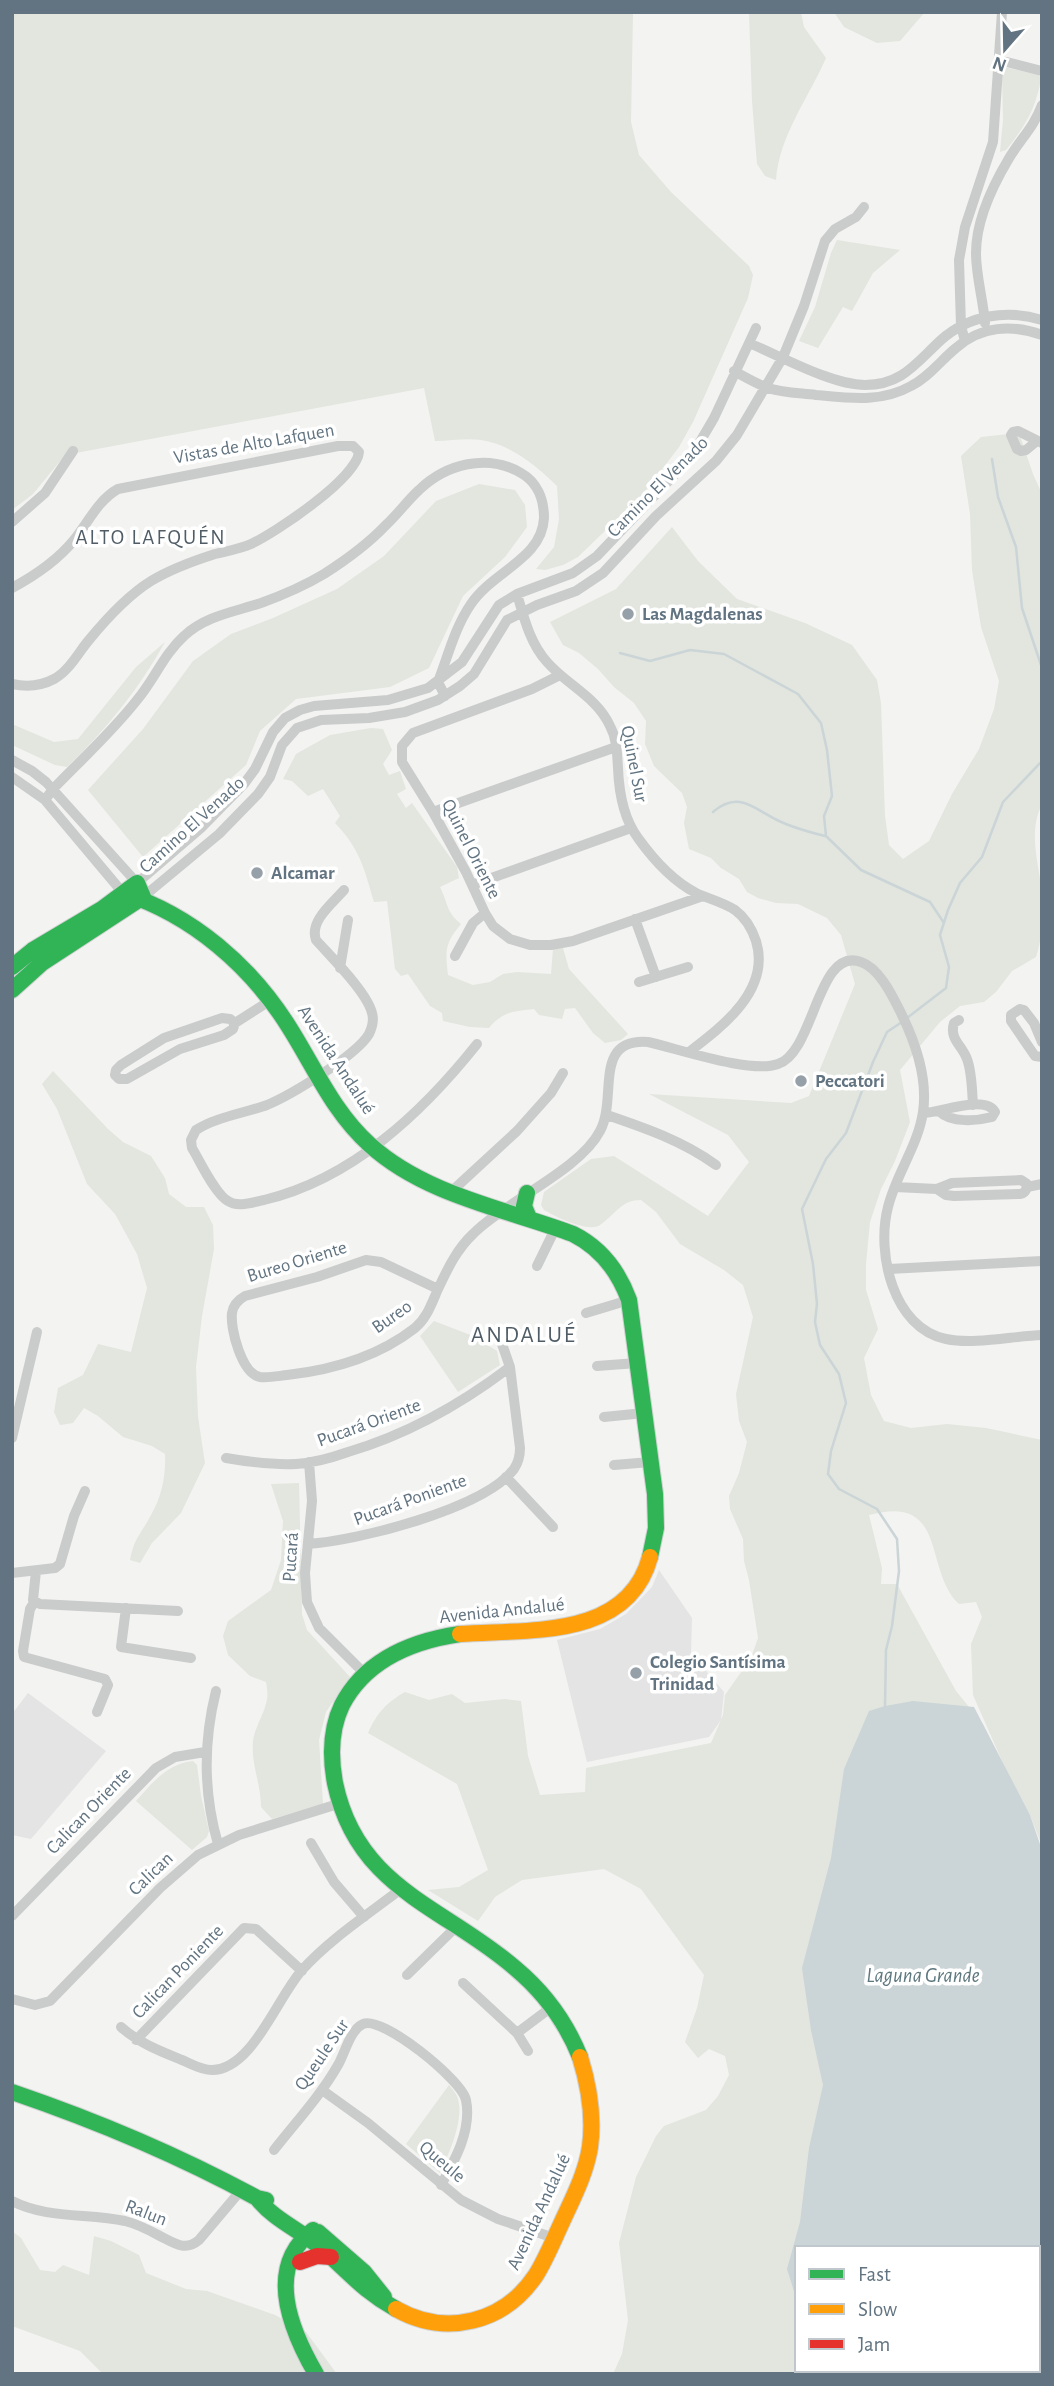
<svg xmlns="http://www.w3.org/2000/svg" width="1054" height="2386" font-family="'Alegreya Sans',sans-serif">
	<style>
		.built { fill: #e3e4e3 }
		.green { fill: #e2e6df }
		.water { fill: #cbd4d6 }
		.lines { fill: none; stroke-linecap: round; stroke-linejoin: round }
		.stream { stroke: #cbd4d6; stroke-width: 2.5 }
		.fast-casing { stroke: #d0d1d2; stroke-width: 18 }
		.slow-casing { stroke: #d0d1d2; stroke-width: 18 }
		.jam-casing { stroke: #d0d1d2; stroke-width: 18 }
		.street { stroke: #cacccc; stroke-width: 10 }
		.fast { stroke: #30b455; stroke-width: 16 }
		.slow { stroke: #ff9f0a; stroke-width: 16 }
		.jam { stroke: #e5322d; stroke-width: 16 }
		.poi-dot { fill: #95a0a8; stroke: #fff; stroke-width: 2.5 }
		.labels { text-anchor: middle; dominant-baseline: central; stroke-width: 7; stroke-linejoin: round; paint-order: stroke }
		.street-label { font-size: 19px; fill: #627481; stroke: #fff }
		.poi-label { font-size: 19px; font-weight: bold; fill: #627481; stroke: #fff; text-anchor: start }
		.neighbourhood-label { font-size: 21px; letter-spacing: 2px; fill: #505d66; stroke: #fff }
		.water-label { font-size: 21px; font-style: italic; fill: #5e777f; stroke: #fff }
		.quarter-label { font-size: 23px; letter-spacing: 2px; fill: #505d66; stroke: #fff }
	</style>
	<rect width="100%" height="100%" fill="#f3f3f1"/>
	<path class="built" d="M659 1570 692 1618 691 1653 724 1692 721 1720 709 1737 587 1762 557 1640 600 1629 626 1614 652 1587Z
		M28 1693 106 1751 31 1839 12 1835V1714Z"/>
	<path class="green" d="M12 12H633L631 122 639 155 671 192 749 266 753 275 748 298 693 422 679 447 644 493 578 557 563 565 545 570 536 569 554 547 559 519 557 486C537 466 510 444 481 440 466 438 450 441 435 441L424 388 65 455 33 494 12 510Z
		M749 12H801L804 27 826 58C809 97 779 136 776 180L765 176 757 164 752 101Z
		M834 12H925L900 41 877 43 844 27Z
		M1004 67 1039 75 1041 79C1035 111 1025 126 1006 150L1000 152 1003 120 1002 72Z
		M837 240 900 250 873 273 852 311 843 307 818 348 799 341 815 307 831 253Z
		M1019 433 1033 474 1042 494V804C1029 830 1037 858 1041 885 1045 908 1043 935 1036 957L1012 971 996 992 984 1002 960 1006 940 1022 900 1070 910 1122 895 1161 881 1189 870 1222 866 1264V1290L878 1329 864 1358 871 1395 884 1421 911 1428 947 1424 986 1428 1042 1440V1846L1030 1815 1006 1770 973 1695 971 1644 982 1617 976 1602 959 1604C923 1571 949 1493 869 1515L882 1568 881 1584H897L956 1691 983 1724 1032 1825 1042 2374H837L832 2370H1038V2248H797V2370H824L821 2374H613L622 2354 628 2320 619 2243 636 2177 656 2136 664 2126 706 2110 718 2096 729 2075 725 2056 709 2049 698 2058 685 2042 697 2008 704 1975 641 1889 604 1869 522 1880 495 1897 478 1921 428 1890 459 1887 488 1870 457 1784 368 1733C377 1713 386 1703 405 1692L429 1700 452 1694 465 1703 505 1699 521 1701 528 1756 540 1795 585 1792 586 1768 711 1743 723 1715 725 1695 751 1658 758 1638 749 1580 744 1561 743 1539 730 1509 729 1496 739 1473 747 1442 739 1421 736 1394 753 1317 743 1285 724 1270 680 1244 656 1212 641 1200C621 1200 616 1214 600 1225 588 1233 556 1217 544 1210L541 1205 544 1192 591 1159 614 1156 708 1216 749 1162 728 1135 649 1094 791 1103 809 1096 855 984 841 935 827 918 798 904 776 903 758 898 747 892 739 879 721 868 711 858 689 849 684 823 687 807 682 793 654 766 645 744 646 721 634 703 614 687 598 669 579 653 563 645 550 622 616 589 672 527 698 561 737 599 805 623 852 645 877 680 881 703 885 816 889 845 903 859 929 841 952 794 979 749 994 709 999 681 981 627 972 570 970 514 961 456 981 437Z
		M479 484 515 490 525 505 527 527 505 557 463 596 429 668 390 687 296 699 260 731 246 765 143 857 88 790 143 729 193 661 231 634 273 618 337 589 384 556 436 501Z
		M165 642C139 689 106 730 67 767L55 765 12 745V724L54 742 78 739 136 667Z
		M371 728 383 729 392 750 383 764 389 775 400 771 406 789 397 794 406 808 412 803 457 867 459 878 440 887C448 903 446 912 461 924 445 943 445 950 448 975L473 985 490 982 503 974 517 972 551 974 553 949 563 948 569 969 628 1034 621 1040 605 1043 593 1033 575 1008 565 1009 562 1019 539 1015 534 1009C514 1011 502 1012 489 1028L470 1027 443 1021 442 1013 430 1006 408 974 401 976 395 969 387 901 374 902C364 868 360 849 335 823L340 816 323 789 308 796 292 781 283 779 296 754 330 735Z
		M53 1071 108 1129 123 1142 151 1156 165 1178 169 1194 186 1207H204L213 1225 214 1249 202 1316 196 1367 198 1417 205 1463 181 1513 152 1543 140 1563 130 1560C134 1538 141 1534 151 1515 162 1496 166 1475 165 1454L152 1446 123 1437 98 1416 84 1408 73 1423 60 1425 54 1412 58 1388 83 1375 98 1344 131 1352 147 1288 137 1254 115 1214 87 1184 57 1109 42 1084Z
		M434 1321 473 1336 497 1351 500 1365 458 1392 420 1336Z
		M299 1483 302 1614 307 1630 350 1677 326 1712 319 1740 323 1804 272 1819 261 1807C261 1784 251 1765 253 1741 255 1726 265 1713 267 1699 268 1694 267 1687 266 1682L250 1676 228 1655 223 1636 228 1621 271 1590 281 1560 283 1521 271 1484Z
		M193 1761 197 1765 201 1796 209 1831 207 1837 192 1850 136 1801C153 1782 167 1764 193 1761Z
		M449 2085C452 2089 457 2094 458 2099 464 2121 449 2153 440 2173L406 2144Z
		M12 2231 21 2238 40 2270 55 2272 63 2265 89 2275 94 2236 111 2241 139 2255 146 2273 186 2289 207 2291 275 2315 306 2332 337 2374H103L80 2351 12 2326Z"/>
	<path class="water" d="M913 1701 974 1707 1030 1815 1042 1850V2374H844L840 2370H1038V2248H797V2301L787 2269 800 2222 809 2148 823 2085 811 2030 802 1968 831 1858 844 1769 869 1711 885 1706Z"/>
	<g class="lines">
		<path class="stream" d="M992 459 998 497 1016 547 1022 608 1042 668
			M620 653 650 661 690 650 724 654 798 694 821 723 827 750 832 796 824 816 826 836 861 870 930 902 944 923
			M713 812C739 790 754 809 777 820 793 828 809 832 825 836
			M907 1018 946 988 949 967 940 935 948 910 960 883 982 857 1003 802 1042 761
			M885 1706 886 1650 892 1626 899 1571 897 1539 877 1509 839 1489 828 1474 831 1451 846 1403 839 1374 820 1345 815 1322 817 1304 813 1264 802 1209 826 1159 846 1133 873 1062 887 1032 902 1022"/>
		<g class="fast-casing">
			<path id="fast" d="M123 893C192 915 251 966 289 1027 315 1068 333 1112 370 1145 425 1195 506 1209 573 1234 601 1248 618 1270 629 1300L655 1494 656 1528 650 1557
				M12 967 33 950 102 909 137 883 143 897
				M12 990 42 963 143 897
				M527 1193 524 1206 529 1218
				M460 1634C412 1641 366 1659 342 1705 330 1730 330 1756 335 1783 357 1889 445 1907 515 1968 545 1993 566 2022 580 2057
				M12 2092C97 2121 178 2155 257 2198L266 2200
				M257 2198C274 2220 300 2230 321 2248 348 2271 362 2290 396 2309
				M313 2230C264 2268 291 2331 316 2374
				M318 2232 364 2272 384 2297"/>
		</g>
		<g class="slow-casing">
			<path id="slow" d="M460 1634C527 1629 628 1640 650 1557
				M396 2309C446 2337 504 2323 536 2275 546 2259 554 2239 562 2222 573 2198 586 2173 590 2147 594 2117 589 2086 580 2057"/>
		</g>
		<g class="jam-casing">
			<path id="jam" d="M300 2262 317 2256 331 2257"/>
		</g>
		<path class="street" d="M999 60 1042 71
			M985 323C983 299 976 276 976 253 976 221 992 187 1008 160 1020 139 1033 129 1042 105
			M965 341 961 326 959 260 965 227 993 142 1002 12
			M749 343C780 356 832 385 865 385 902 385 916 363 941 340 969 315 1007 309 1042 320
			M734 371C745 377 757 384 768 388 783 393 800 393 816 395 849 398 881 403 911 386 929 377 941 360 956 348 981 326 1012 324 1042 335
			M1037 441 1026 450 1021 451 1017 449 1011 435 1013 432 1018 431 1042 443
			M12 522 45 493 73 451
			M12 588C36 575 57 561 74 540 88 523 98 500 118 489L338 446H353L359 452C357 478 275 533 251 544 240 549 227 551 215 554 193 561 171 569 151 581 127 596 107 618 89 640 78 653 69 671 54 679 41 686 26 687 12 684
			M517 594C524 618 530 643 547 662 567 685 597 697 610 726 617 739 617 753 618 768 619 793 623 818 638 838 653 859 673 881 696 893 709 899 723 902 735 910 746 918 752 929 756 941 771 990 723 1026 689 1052
			M560 675 532 689 413 733 402 746V762L433 812 466 872 485 913 493 926 510 939 530 945H551L573 941 703 896
			M12 760 32 771 46 782 137 883 201 828 244 784 255 769 273 732 285 718 300 710 314 706 388 700 428 688 462 662 499 605 517 594 573 573 597 556 677 472 694 452 714 418 756 328
			M12 777 45 800 123 893
			M45 800 53 789C81 760 112 732 137 700 154 680 164 654 184 636 205 616 234 612 261 603 283 595 304 586 324 574 346 560 368 544 386 525 398 514 407 501 419 490 446 464 487 453 521 473 537 482 544 499 544 518 542 559 493 571 471 604 455 627 448 656 438 682L445 696
			M433 812 616 747
			M472 885 631 828
			M344 890C333 903 309 921 316 940 331 957 367 992 372 1013 374 1020 372 1028 369 1034 357 1055 291 1095 267 1105 245 1113 216 1117 196 1130L191 1140 192 1148C200 1161 215 1194 228 1201 238 1208 253 1202 264 1200 352 1179 422 1113 477 1044
			M143 897 219 834 258 794 270 777 282 745 297 728 321 720 369 718 405 712 438 700 460 686 474 674 507 620 537 605 576 591 603 573 656 516 716 461 737 435 783 357 804 306 825 241 835 229 856 217 864 207
			M635 919 656 977
			M455 956 473 923 485 913
			M340 968 348 920
			M639 982 688 967
			M959 1020 954 1023C949 1039 962 1045 967 1059 972 1072 972 1091 973 1105
			M235 1023 233 1029 224 1035 180 1049 127 1079H119L115 1075 116 1070 121 1065 164 1038 222 1018 230 1019 235 1023 271 1000
			M1042 1042 1034 1023 1024 1010 1020 1009 1011 1015V1021L1035 1056 1042 1057
			M923 1113C940 1113 985 1094 995 1112L992 1117C977 1121 951 1123 940 1112
			M607 1115C645 1128 683 1141 716 1165
			M895 1187 937 1189 952 1183 1021 1180 1027 1184C1027 1190 1025 1193 1020 1194L954 1196 946 1195 937 1189
			M1027 1187 1042 1184
			M452 1191 517 1131 551 1093 563 1073
			M537 1266 556 1227
			M889 1269 1042 1261
			M438 1289 381 1262 366 1260 317 1277 245 1296C238 1300 233 1305 232 1313 230 1329 242 1374 260 1377 268 1378 278 1376 287 1375 332 1370 379 1356 415 1328 428 1317 432 1302 439 1287 448 1268 457 1249 473 1234 506 1201 580 1170 600 1131 618 1098 592 1038 648 1042 679 1049 751 1074 778 1064 815 1052 817 946 861 962 879 968 892 995 900 1011 915 1041 928 1078 923 1112 918 1146 896 1174 888 1207 876 1253 893 1328 946 1339 974 1345 1013 1336 1042 1335
			M586 1313 629 1300
			M597 1366 637 1363
			M604 1417 644 1413
			M12 1438 37 1332
			M226 1458C249 1462 272 1465 296 1464 314 1463 331 1458 348 1452 409 1434 460 1405 510 1367
			M309 1462 312 1501 305 1573 307 1602 319 1628 365 1674
			M614 1465 650 1462
			M506 1477 553 1527
			M308 1544C356 1541 484 1509 514 1469 518 1463 520 1456 520 1448L510 1367 502 1344
			M36 1571 33 1600 40 1604 178 1611
			M12 1573 55 1568 60 1564 74 1516 85 1491
			M35 1601 30 1609 23 1651 24 1657 105 1679 108 1685 97 1712
			M126 1608 121 1647 191 1658
			M216 1691C203 1743 203 1792 218 1844
			M311 1843 334 1882 364 1917
			M12 1916 156 1768 175 1757 205 1752
			M407 1975 456 1927
			M463 1983 517 2033 528 2051
			M12 1999 35 2005 50 2001 160 1888 198 1855 239 1835 341 1803
			M121 2027C139 2043 160 2051 182 2060 192 2064 201 2070 212 2070 252 2070 277 1998 302 1970 330 1939 367 1915 401 1889
			M517 2033 553 2006
			M136 2040 244 1928 256 1929 302 1971
			M322 2090 368 2123 461 2200 498 2219 554 2238
			M274 2150C296 2122 321 2095 338 2065 345 2053 350 2030 363 2024 382 2015 462 2080 466 2100 472 2130 455 2160 441 2185
			M12 2201C47 2219 88 2213 125 2221 137 2224 149 2230 160 2236 174 2243 185 2252 199 2240L242 2189"/>
		<use href="#fast" class="fast"/>
		<use href="#slow" class="slow"/>
		<use href="#jam" class="jam"/>
	</g>
	<g class="poi-dot">
		<circle cx="628" cy="614" r="7"/>
		<circle cx="257" cy="873" r="7"/>
		<circle cx="801" cy="1081" r="7"/>
		<circle cx="636" cy="1673" r="7"/>
	</g>
	<g class="labels">
		<g class="street-label">
			<text transform="translate(254 444) rotate(-10)">Vistas de Alto Lafquen</text>
			<text transform="translate(658 487) rotate(-45)">Camino El Venado</text>
			<text transform="translate(634 764) rotate(79)">Quinel Sur</text>
			<text transform="translate(192 825) rotate(-42)">Camino El Venado</text>
			<text transform="translate(471 849) rotate(63)">Quinel Oriente</text>
			<text transform="translate(336 1060) rotate(57)">Avenida Andalué</text>
			<text transform="translate(297 1262) rotate(-17)">Bureo Oriente</text>
			<text transform="translate(392 1317) rotate(-35)">Bureo</text>
			<text transform="translate(369 1423) rotate(-20)">Pucará Oriente</text>
			<text transform="translate(410 1500) rotate(-20)">Pucará Poniente</text>
			<text transform="translate(291 1557) rotate(-86)">Pucará</text>
			<text transform="translate(502 1611) rotate(-6)">Avenida Andalué</text>
			<text transform="translate(89 1811) rotate(-46)">Calican Oriente</text>
			<text transform="translate(151 1874) rotate(-44)">Calican</text>
			<text transform="translate(178 1972) rotate(-46)">Calican Poniente</text>
			<text transform="translate(322 2055) rotate(-56)">Queule Sur</text>
			<text transform="translate(442 2162) rotate(40)">Queule</text>
			<text transform="translate(539 2212) rotate(-65)">Avenida Andalué</text>
			<text transform="translate(146 2213) rotate(21)">Ralun</text>
		</g>
		<g class="poi-label">
			<text x="642" y="614">Las Magdalenas</text>
			<text x="271" y="873">Alcamar</text>
			<text x="815" y="1081">Peccatori</text>
			<text x="650" y="1662">Colegio Santísima<tspan x="650" dy="22">Trinidad</tspan></text>
		</g>
		<g class="neighbourhood-label">
			<text x="151" y="537">ALTO LAFQUÉN</text>
		</g>
		<g class="water-label">
			<text x="923" y="1975">Laguna Grande</text>
		</g>
		<g class="quarter-label">
			<text x="524" y="1335">ANDALUÉ</text>
		</g>
	</g>
	<rect width="1054" height="2386" fill="none" stroke="#627481" stroke-width="28"/>
	<rect x="795" y="2246" width="245" height="126" fill="#ffffff" stroke="#c0c7cd" stroke-width="2"/>
	<rect x="809" y="2269" width="35" height="10" fill="#30b455" stroke="#c0c7cd" stroke-width="2"/>
	<text x="858" y="2281" font-size="21" fill="#627481">Fast</text>
	<rect x="809" y="2304" width="35" height="10" fill="#ff9f0a" stroke="#c0c7cd" stroke-width="2"/>
	<text x="858" y="2316" font-size="21" fill="#627481">Slow</text>
	<rect x="809" y="2339" width="35" height="10" fill="#e5322d" stroke="#c0c7cd" stroke-width="2"/>
	<text x="858" y="2351" font-size="21" fill="#627481">Jam</text>
	<g transform="translate(1005 49) rotate(200)" stroke="#ffffff" stroke-width="5" paint-order="stroke">
	<path d="M0-5L12 26L0 18L-12 26Z" fill="#627481"/>
	<text y="-10" font-size="19" font-weight="bold" text-anchor="middle" fill="#627481">N</text>
	</g>
</svg>
